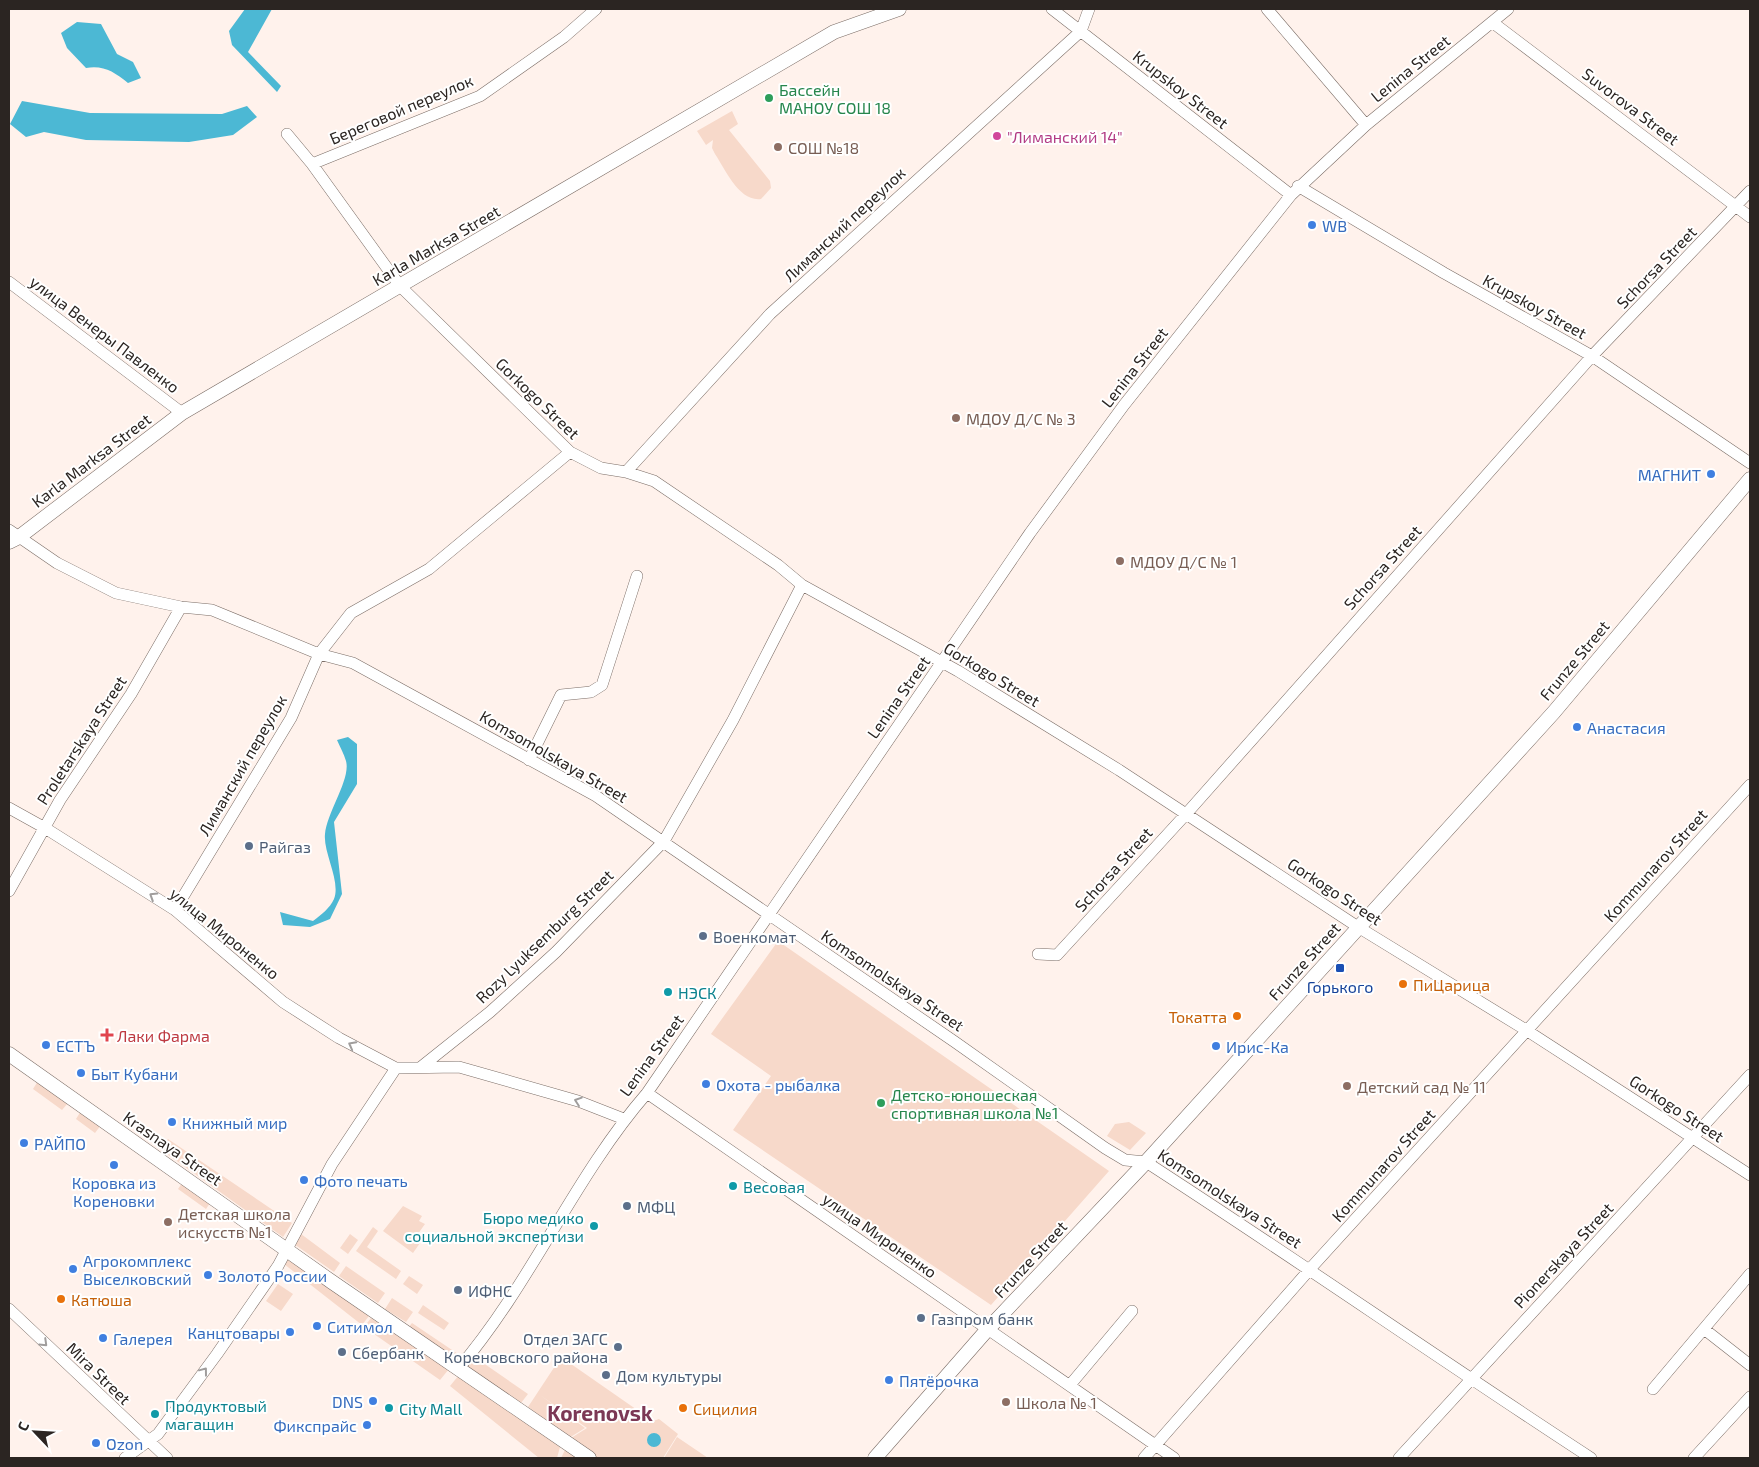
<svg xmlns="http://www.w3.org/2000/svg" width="1759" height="1467" font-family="'Exo 2',sans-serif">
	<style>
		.green { fill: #f7d9ca }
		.water { fill: #4cb8d4 }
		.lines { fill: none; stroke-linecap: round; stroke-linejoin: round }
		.minor-casing { stroke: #7b6d66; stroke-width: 12 }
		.major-casing { stroke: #7b6d66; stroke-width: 15 }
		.minor { stroke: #fff; stroke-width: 11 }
		.major { stroke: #fff; stroke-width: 14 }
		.oneway { stroke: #a09d9c }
		.leisure-dot { fill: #2e9e5b; stroke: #fff; stroke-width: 2 }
		.hotel-dot { fill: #d1479c; stroke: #fff; stroke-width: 2 }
		.education-dot { fill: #8d6e63; stroke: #fff; stroke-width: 2 }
		.shop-dot { fill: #3f7fe0; stroke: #fff; stroke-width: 2 }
		.service-dot { fill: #5c6f8a; stroke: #fff; stroke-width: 2 }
		.transit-dot { fill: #1a4fb4; stroke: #fff; stroke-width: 2 }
		.food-dot { fill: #e8710a; stroke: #fff; stroke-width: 2 }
		.culture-dot { fill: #0f9aa8; stroke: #fff; stroke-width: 2 }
		.health-dot { fill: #e0444e; stroke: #fff; stroke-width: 2 }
		.labels { text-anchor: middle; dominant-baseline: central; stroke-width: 4; stroke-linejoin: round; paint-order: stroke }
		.street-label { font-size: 16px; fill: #2b2522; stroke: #fff }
		.leisure-label { font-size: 16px; fill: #27864d; stroke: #fff; text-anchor: start }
		.hotel-label { font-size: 16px; fill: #b23c85; stroke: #fff; text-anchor: start }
		.education-label { font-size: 16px; fill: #785e54; stroke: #fff; text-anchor: start }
		.shop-label { font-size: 16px; fill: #366cbe; stroke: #fff; text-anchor: start }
		.service-label { font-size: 16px; fill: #4e5e75; stroke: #fff; text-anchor: start }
		.food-label { font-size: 16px; fill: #c56008; stroke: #fff; text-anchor: start }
		.transit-label { font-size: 16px; fill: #164399; stroke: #fff }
		.culture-label { font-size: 16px; fill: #0d838f; stroke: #fff; text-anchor: start }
		.health-label { font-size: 16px; fill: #be3a42; stroke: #fff; text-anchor: start }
		.district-label { font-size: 21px; font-weight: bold; fill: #7c3855; stroke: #fff }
	</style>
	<rect width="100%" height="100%" fill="#fff2ec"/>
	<path class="green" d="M732 111 738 124 729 130 770 181 771 188 761 199C739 202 725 169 715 154L712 148 713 140 706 145 697 131Z
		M778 941 1109 1171 991 1305 733 1130 771 1076 711 1034Z
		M38 1081 68 1103 62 1110 33 1089Z
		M81 1111 101 1125 95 1133 76 1119Z
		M1129 1122 1146 1133 1130 1150 1107 1136 1115 1124Z
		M168 1139 292 1223 283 1237 160 1149Z
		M182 1183 210 1203 206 1209 178 1189Z
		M403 1206 422 1216 419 1221 425 1224 415 1238 420 1243 413 1253 383 1231Z
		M373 1227 378 1231 367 1247 401 1271 396 1279 356 1251Z
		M301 1234 340 1263 334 1272 294 1244Z
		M350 1234 358 1240 348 1254 340 1248Z
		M288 1257 369 1316 362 1325 284 1264Z
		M346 1266 385 1293 378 1303 339 1276Z
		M409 1276 423 1285 417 1294 403 1284Z
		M278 1284 293 1294 281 1311 266 1301Z
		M392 1298 413 1312 406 1322 385 1309Z
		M423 1305 449 1323 444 1330 418 1313Z
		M371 1318 449 1369 440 1380 364 1327Z
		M412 1323 458 1354 455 1359 408 1328Z
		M561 1357 653 1421 659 1419 678 1434 663 1458H561L571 1438 587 1428 540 1395 585 1428 569 1438 528 1407Z
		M476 1358 528 1394 521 1403 468 1367Z
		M459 1375 560 1447 557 1458H539L450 1386Z
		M677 1437 708 1458H664Z"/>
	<path class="water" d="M245 9H272L248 52 281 86 277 92 232 45 229 31Z
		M77 22 101 24 117 54 133 62 141 78 128 83C114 72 104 65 86 68L67 48 61 33Z
		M22 101 90 113 222 114 247 106 257 117 233 135 189 142 86 140 44 132 26 137 10 124Z
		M348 737 357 744V784L334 822 342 894 330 919 310 927 283 925 280 912 313 921C321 915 330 908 334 899 341 881 323 853 325 834 327 812 351 779 346 761 344 754 340 747 337 740Z
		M647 1440a7 7 0 1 1 14 0a7 7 0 1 1-14 0Z"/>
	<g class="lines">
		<g class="minor-casing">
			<path id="minor" d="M1052 9 1291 195
				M1267 9 1366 125
				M1492 22 1750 217
				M287 134 312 164 400 286 570 452 601 468 626 472 654 481 778 565 802 585 958 671 1119 770 1358 927 1526 1030 1750 1175
				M312 164 480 96 564 37 596 9
				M1298 186 1444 273 1592 356 1750 463
				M9 282 182 413
				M626 472 770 314 1081 31 1089 9
				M9 530 57 563 116 593 181 607 212 610 319 654 353 663 596 796 955 1042 1105 1148 1125 1160 1146 1162C1296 1259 1442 1361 1591 1458
				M529 760 561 695 591 692 602 685 637 576
				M9 808 45 828 175 910 283 1002 339 1038 396 1068 459 1067 578 1101 624 1119
				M9 891 60 800 131 694 181 607
				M175 910 291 718 319 654 351 613 429 569 570 452
				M1038 954 1057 955 1187 813 1592 356 1750 191
				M421 1067 490 1012 556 952 664 841 733 720 802 585
				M647 1093 1174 1458
				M9 1309 167 1458
				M1704 1329 1750 1365
				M458 1369C531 1284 574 1177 647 1093L1030 533 1124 405 1291 195 1366 125 1508 9
				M1070 1385 1132 1311
				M1653 1389 1750 1274
				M125 1458 158 1434 217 1354 278 1266 332 1164 396 1068
				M1144 1458 1310 1269 1750 785
				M1399 1458 1750 1075
				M1694 1458 1750 1397"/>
		</g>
		<g class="major-casing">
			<path id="major" d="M9 542 19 537 182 413 834 32 899 9
				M9 1054 332 1282 589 1458
				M875 1458 987 1330 1146 1162 1554 712 1750 479"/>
		</g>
		<use href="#minor" class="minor"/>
		<use href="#major" class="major"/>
	</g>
	<defs><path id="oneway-chevron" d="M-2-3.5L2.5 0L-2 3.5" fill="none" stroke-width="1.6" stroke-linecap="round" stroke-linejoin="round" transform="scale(1.25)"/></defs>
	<g class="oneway">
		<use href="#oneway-chevron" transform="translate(153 896) rotate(-148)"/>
		<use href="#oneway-chevron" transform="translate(352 1045) rotate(-152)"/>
		<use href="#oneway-chevron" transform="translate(578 1101) rotate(-161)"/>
		<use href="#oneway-chevron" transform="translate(44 1343) rotate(44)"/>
		<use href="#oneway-chevron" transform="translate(204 1371) rotate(-53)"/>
	</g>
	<g class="leisure-dot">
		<circle cx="769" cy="98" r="5"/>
		<circle cx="881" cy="1103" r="5"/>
	</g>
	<circle class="hotel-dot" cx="997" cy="136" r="5"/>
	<g class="education-dot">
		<circle cx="778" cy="147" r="5"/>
		<circle cx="956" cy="418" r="5"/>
		<circle cx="1120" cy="561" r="5"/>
		<circle cx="1347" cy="1086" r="5"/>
		<circle cx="168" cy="1222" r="5"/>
		<circle cx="1006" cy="1402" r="5"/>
	</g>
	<g class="shop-dot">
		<circle cx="1312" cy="225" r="5"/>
		<circle cx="1711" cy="474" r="5"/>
		<circle cx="1577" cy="727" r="5"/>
		<circle cx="46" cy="1045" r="5"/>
		<circle cx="1216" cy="1046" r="5"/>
		<circle cx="81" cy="1073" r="5"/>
		<circle cx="706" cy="1084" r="5"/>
		<circle cx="172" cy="1122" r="5"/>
		<circle cx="24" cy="1143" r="5"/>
		<circle cx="114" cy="1165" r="5"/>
		<circle cx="304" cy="1180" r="5"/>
		<circle cx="73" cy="1269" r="5"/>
		<circle cx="208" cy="1275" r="5"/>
		<circle cx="317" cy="1326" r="5"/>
		<circle cx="290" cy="1332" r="5"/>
		<circle cx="103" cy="1338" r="5"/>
		<circle cx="889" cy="1380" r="5"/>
		<circle cx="373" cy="1401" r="5"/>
		<circle cx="367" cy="1425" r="5"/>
		<circle cx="96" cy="1443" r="5"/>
	</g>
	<g class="service-dot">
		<circle cx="249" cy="846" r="5"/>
		<circle cx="703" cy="936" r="5"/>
		<circle cx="627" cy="1206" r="5"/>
		<circle cx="458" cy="1290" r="5"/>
		<circle cx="921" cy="1318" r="5"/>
		<circle cx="618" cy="1347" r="5"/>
		<circle cx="342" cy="1352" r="5"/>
		<circle cx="606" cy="1375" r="5"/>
	</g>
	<rect class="transit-dot" x="1335" y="963" width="10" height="10" rx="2.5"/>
	<g class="food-dot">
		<circle cx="1403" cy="984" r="5"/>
		<circle cx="1237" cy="1016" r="5"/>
		<circle cx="61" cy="1299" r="5"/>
		<circle cx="683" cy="1408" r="5"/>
	</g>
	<g class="culture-dot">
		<circle cx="668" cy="992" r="5"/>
		<circle cx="733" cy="1186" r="5"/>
		<circle cx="594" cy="1226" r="5"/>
		<circle cx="389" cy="1408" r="5"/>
		<circle cx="155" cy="1414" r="5"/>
	</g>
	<path class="health-dot" d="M104.5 1027.5h5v5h5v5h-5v5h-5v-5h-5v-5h5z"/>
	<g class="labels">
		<g class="street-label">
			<text transform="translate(1410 68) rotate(-39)">Lenina Street</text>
			<text transform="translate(1181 89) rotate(38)">Krupskoy Street</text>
			<text transform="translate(1631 106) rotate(37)">Suvorova Street</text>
			<text transform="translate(401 109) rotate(-23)">Береговой переулок</text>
			<text transform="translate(844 224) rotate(-43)">Лиманский переулок</text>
			<text transform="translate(436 245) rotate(-30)">Karla Marksa Street</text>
			<text transform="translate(1656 267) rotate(-46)">Schorsa Street</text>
			<text transform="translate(1535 306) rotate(29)">Krupskoy Street</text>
			<text transform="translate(105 334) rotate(37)">улица Венеры Павленко</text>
			<text transform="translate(1134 367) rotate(-52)">Lenina Street</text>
			<text transform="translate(538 398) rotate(44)">Gorkogo Street</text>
			<text transform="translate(91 460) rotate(-37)">Karla Marksa Street</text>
			<text transform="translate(1382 567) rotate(-48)">Schorsa Street</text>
			<text transform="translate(1574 660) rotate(-50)">Frunze Street</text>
			<text transform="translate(992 674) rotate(31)">Gorkogo Street</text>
			<text transform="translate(898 697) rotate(-55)">Lenina Street</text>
			<text transform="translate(81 740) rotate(-57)">Proletarskaya Street</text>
			<text transform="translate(554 756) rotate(30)">Komsomolskaya Street</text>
			<text transform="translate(242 765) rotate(-60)">Лиманский переулок</text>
			<text transform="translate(1655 865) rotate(-48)">Kommunarov Street</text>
			<text transform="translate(1113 869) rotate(-48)">Schorsa Street</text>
			<text transform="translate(1335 891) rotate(33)">Gorkogo Street</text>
			<text transform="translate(225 933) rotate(39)">улица Мироненко</text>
			<text transform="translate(544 936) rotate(-44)">Rozy Lyuksemburg Street</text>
			<text transform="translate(1304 961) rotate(-48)">Frunze Street</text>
			<text transform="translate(893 980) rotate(34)">Komsomolskaya Street</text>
			<text transform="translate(651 1055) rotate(-54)">Lenina Street</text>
			<text transform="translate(1677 1108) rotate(33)">Gorkogo Street</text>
			<text transform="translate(173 1148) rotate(35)">Krasnaya Street</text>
			<text transform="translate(1383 1165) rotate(-48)">Kommunarov Street</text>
			<text transform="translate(1230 1198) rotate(33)">Komsomolskaya Street</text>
			<text transform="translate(880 1235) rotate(35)">улица Мироненко</text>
			<text transform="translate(1563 1255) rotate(-47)">Pionerskaya Street</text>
			<text transform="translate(1030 1259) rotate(-47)">Frunze Street</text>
			<text transform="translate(99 1373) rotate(44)">Mira Street</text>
		</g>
		<g class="leisure-label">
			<text x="779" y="89">Бассейн<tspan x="779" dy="18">МАНОУ СОШ 18</tspan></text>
			<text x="891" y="1094">Детско-юношеская<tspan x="891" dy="18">спортивная школа №1</tspan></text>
		</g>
		<g class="hotel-label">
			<text x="1007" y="136">"Лиманский 14"</text>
		</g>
		<g class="education-label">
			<text x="788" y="147">СОШ №18</text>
			<text x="966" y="418">МДОУ Д/С № 3</text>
			<text x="1130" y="561">МДОУ Д/С № 1</text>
			<text x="1357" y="1086">Детский сад № 11</text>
			<text x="178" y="1213">Детская школа<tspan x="178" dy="18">искусств №1</tspan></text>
			<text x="1016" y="1402">Школа № 1</text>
		</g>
		<g class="shop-label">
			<text x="1322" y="225">WB</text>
			<text x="1701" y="474" text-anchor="end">МАГНИТ</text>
			<text x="1587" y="727">Анастасия</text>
			<text x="56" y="1045">ЕСТЪ</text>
			<text x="1226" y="1046">Ирис-Ка</text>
			<text x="91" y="1073">Быт Кубани</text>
			<text x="716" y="1084">Охота - рыбалка</text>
			<text x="182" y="1122">Книжный мир</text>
			<text x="34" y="1143">РАЙПО</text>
			<text x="314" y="1180">Фото печать</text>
			<text x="114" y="1182" text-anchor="middle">Коровка из<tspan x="114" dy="18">Кореновки</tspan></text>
			<text x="83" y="1260">Агрокомплекс<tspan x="83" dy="18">Выселковский</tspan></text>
			<text x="218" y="1275">Золото России</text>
			<text x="327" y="1326">Ситимол</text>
			<text x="280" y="1332" text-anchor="end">Канцтовары</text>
			<text x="113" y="1338">Галерея</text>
			<text x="899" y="1380">Пятёрочка</text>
			<text x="363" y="1401" text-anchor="end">DNS</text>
			<text x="357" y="1425" text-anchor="end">Фикспрайс</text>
			<text x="106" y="1443">Ozon</text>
		</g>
		<g class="service-label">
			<text x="259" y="846">Райгаз</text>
			<text x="713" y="936">Военкомат</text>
			<text x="637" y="1206">МФЦ</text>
			<text x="468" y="1290">ИФНС</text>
			<text x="931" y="1318">Газпром банк</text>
			<text x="608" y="1338" text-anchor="end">Отдел ЗАГС<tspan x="608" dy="18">Кореновского района</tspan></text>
			<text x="352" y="1352">Сбербанк</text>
			<text x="616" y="1375">Дом культуры</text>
		</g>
		<g class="food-label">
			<text x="1413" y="984">ПиЦарица</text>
			<text x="1227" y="1016" text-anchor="end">Токатта</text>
			<text x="71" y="1299">Катюша</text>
			<text x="693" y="1408">Сицилия</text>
		</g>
		<g class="transit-label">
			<text x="1340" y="986">Горького</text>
		</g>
		<g class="culture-label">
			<text x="678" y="992">НЭСК</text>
			<text x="743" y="1186">Весовая</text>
			<text x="584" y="1217" text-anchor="end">Бюро медико<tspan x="584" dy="18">социальной экспертизи</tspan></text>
			<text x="165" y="1405">Продуктовый<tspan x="165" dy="18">магащин</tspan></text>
			<text x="399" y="1408">City Mall</text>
		</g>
		<g class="health-label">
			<text x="117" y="1035">Лаки Фарма</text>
		</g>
		<g class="district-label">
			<text x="600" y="1412">Korenovsk</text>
		</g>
	</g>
	<rect width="1759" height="1467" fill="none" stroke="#2b2522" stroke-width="20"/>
	<g transform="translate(35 1432) rotate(295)" stroke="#ffffff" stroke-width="4" paint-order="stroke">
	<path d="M0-4L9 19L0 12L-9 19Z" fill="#2b2522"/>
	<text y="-8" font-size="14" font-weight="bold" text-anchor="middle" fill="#2b2522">С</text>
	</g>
</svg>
